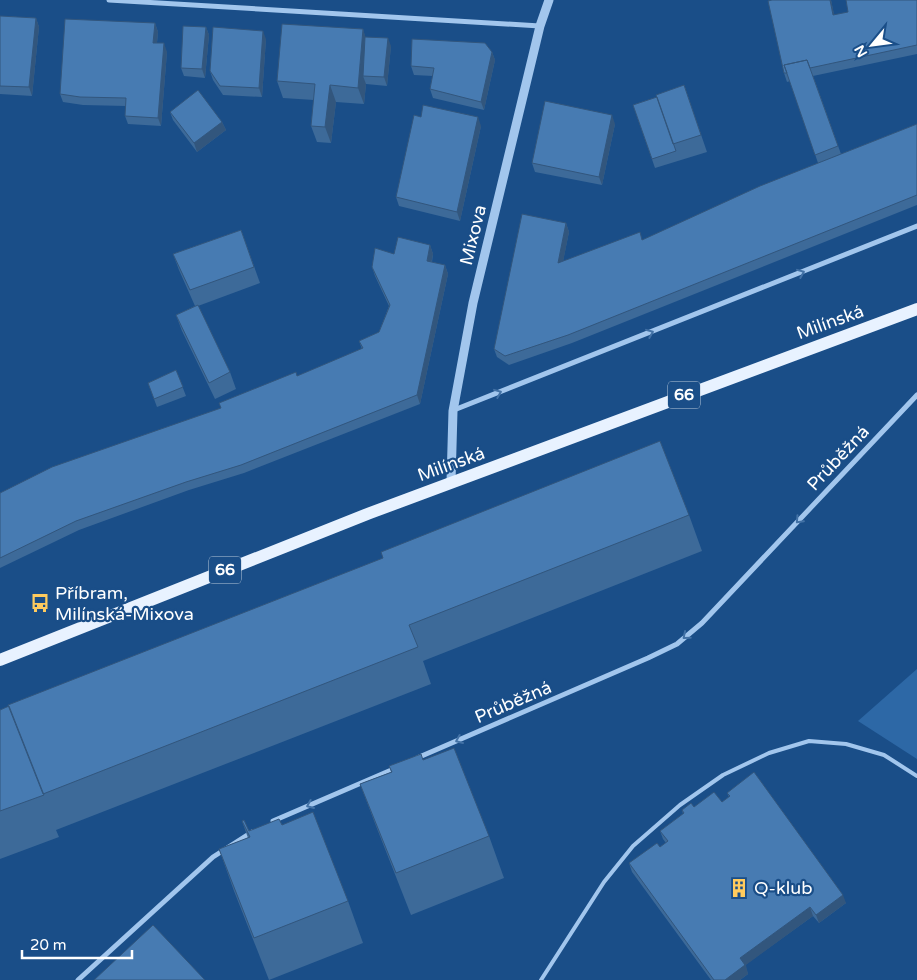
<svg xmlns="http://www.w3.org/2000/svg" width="917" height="980" font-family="'Varela Round',sans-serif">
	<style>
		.green { fill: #2d68a6 }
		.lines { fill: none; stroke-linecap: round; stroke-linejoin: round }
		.service { stroke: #a2c6ed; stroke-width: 4 }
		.minor { stroke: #a2c6ed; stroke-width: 5 }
		.tertiary { stroke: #a2c6ed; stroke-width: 9 }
		.primary { stroke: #e8f2ff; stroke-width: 12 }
		.wall { fill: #3d6a99 }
		.shaded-wall { fill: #32567d }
		.building { fill: #477bb2; stroke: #32567d }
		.oneway { stroke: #4372a6 }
		.labels { text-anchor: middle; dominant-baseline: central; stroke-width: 4.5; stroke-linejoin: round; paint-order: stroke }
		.shield { fill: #1a4e88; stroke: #bacadb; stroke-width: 1 }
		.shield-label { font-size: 16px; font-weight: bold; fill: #fff }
		.street-label { font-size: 18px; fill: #fff; stroke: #1a4e88 }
		.poi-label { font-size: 18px; fill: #fff; stroke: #1a4e88; text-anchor: start }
	</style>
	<rect width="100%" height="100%" fill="#1a4e88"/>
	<path class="green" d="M917 669V759L858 721Z"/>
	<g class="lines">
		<path class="service" d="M541 980 604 882 633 846 680 805 723 775 769 753 809 741 846 744 884 755 917 776"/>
		<path class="minor" d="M109 0 540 26
			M454 410 917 226
			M417 758 648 658 677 644 702 623 917 395
			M273 821 396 768
			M78 980 213 857 252 832"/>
		<path class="tertiary" d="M451 482 453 411 473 303 540 26 549 0"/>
		<path class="primary" d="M0 660 370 513 917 309"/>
	</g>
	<path class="wall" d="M772 0H831L834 15 917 0V54L813 76 841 154 917 124V205L572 343 509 365 497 357 494 349 566 223 569 232 563 261 643 240 818 163 790 81 787 82 784 73Z
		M0 16 36 18 39 27 32 96 0 94Z
		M155 23 158 32 157 43 167 52 161 126 128 124 125 116 126 106 83 105 63 102 60 94Z
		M206 27 209 35 205 78 184 76 181 68Z
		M363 29 365 37 391 46 387 86 366 84 364 104 336 102 331 143 317 142 311 126 314 100 283 98 277 81Z
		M266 39 262 97 223 95 213 80 210 71Z
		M492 52 495 60 484 110 433 98 430 89 433 76 414 75 411 66Z
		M684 85 707 152 655 168 633 105 657 97Z
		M170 112 222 122 226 130 197 152 173 120Z
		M615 124 602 185 535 172 532 163Z
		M481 126 460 221 399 206 396 197Z
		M241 230 260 283 198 306 230 372 236 389 215 399 182 331 176 315 195 306 179 270 173 254Z
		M430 245 433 254 432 262 445 265 448 274 420 404 244 473 189 490 79 530 0 568V493L221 408 362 349 359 341 379 332 389 306 375 276 372 267 394 254Z
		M176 370 186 396 157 407 148 383Z
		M689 515 702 551 423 661 431 684 56 830 59 837 0 859V710Z
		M423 760 489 836 504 878 411 915 376 826 360 784 391 772 389 766Z
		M727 793 846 903 819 923 813 916 745 965 748 974 740 980H711L632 872 629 863 660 847 666 843 663 839 660 831 683 814 682 810 694 807 722 802 729 797Z
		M242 821 249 831 282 825 348 901 363 943 269 980 234 891 219 849 248 838Z"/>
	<path class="shaded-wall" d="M830 0H831L836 23 833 15Z
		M36 18 39 27 32 96 29 87Z
		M155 23 158 32 156 51 153 43Z
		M206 27 209 35 205 78 202 69Z
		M363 29 368 45 363 76 366 84 364 104 358 88Z
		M263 31 266 39 262 97 259 88Z
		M388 38 391 46 387 86 384 77Z
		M164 43 167 52 161 126 158 118Z
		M492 52 495 60 484 110 481 102Z
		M330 85 336 102 331 143 325 127Z
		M612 115 615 124 602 185 599 177Z
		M478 117 481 126 460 221 457 212Z
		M222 122 226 130 197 152 194 143Z
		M566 223 569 232 561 272 558 263Z
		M430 245 433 254 430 269 427 261Z
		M445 265 448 274 420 404 417 395Z
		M843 895 846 903 819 923 816 915Z
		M810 907 813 916 746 965 748 974 740 980H725L740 958Z"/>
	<path class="building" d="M772 0H830L833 15 848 12 846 0H917V45L810 68 807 60 784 65 787 73H784L768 1Z
		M0 16 36 18 29 87 0 86Z
		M65 19 155 23 153 43H164L158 118 125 116 126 98 80 97 60 94Z
		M282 24 363 29 358 88 330 85 325 127 311 126 315 84 277 81Z
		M183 26 206 27 202 69 181 68Z
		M213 27 263 31 259 88 220 86 210 71Z
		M365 37 388 38 384 77 363 76Z
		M412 39 485 43 492 52 481 102 430 89 434 68 411 66Z
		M807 60 838 146 815 155 784 65Z
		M684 85 701 135 673 144 656 95Z
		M198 90 222 122 194 143 170 112Z
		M657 97 676 151 652 159 633 105Z
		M545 101 612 115 599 177 532 163Z
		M423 105 478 117 457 212 396 197 414 115 421 117Z
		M917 124V195L568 335 505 356 494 349 522 214 566 223 558 263 640 232 642 240 760 186Z
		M241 230 254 267 190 290 173 254Z
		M398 237 430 245 427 261 445 265 417 395 241 465 186 482 76 521 0 558V493L52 467 221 408 219 403 296 372 297 376 363 348 359 341 379 332 390 305 372 267 375 248 394 254Z
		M198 305 230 372 209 383 176 315Z
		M176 370 183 387 154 399 148 383Z
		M660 441 689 515 409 625 418 647 43 794 8 705 383 558 381 552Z
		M9 706 44 795 0 811V710Z
		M454 748 489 836 396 873 360 784 392 772 389 766 421 754 423 760Z
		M754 772 843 895 816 915 810 907 740 958 745 965 725 980H714L629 863 657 843 660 847 668 841 660 831 684 813 682 810 691 803 694 807 714 792 722 802 730 796 727 793Z
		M313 812 348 901 254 938 219 849 250 837 242 821 244 820 249 831 279 819 282 825Z
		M153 925 205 980H94Z"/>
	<defs><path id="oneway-chevron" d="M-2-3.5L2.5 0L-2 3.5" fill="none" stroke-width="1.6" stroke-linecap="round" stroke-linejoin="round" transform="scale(1.25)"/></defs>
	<g class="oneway">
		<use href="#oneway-chevron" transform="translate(801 273) rotate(-22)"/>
		<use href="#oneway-chevron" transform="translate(650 333) rotate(-22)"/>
		<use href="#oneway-chevron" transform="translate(498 393) rotate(-22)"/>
		<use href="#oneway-chevron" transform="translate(799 520) rotate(133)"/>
		<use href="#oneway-chevron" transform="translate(686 636) rotate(140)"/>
		<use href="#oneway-chevron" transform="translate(459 740) rotate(157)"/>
		<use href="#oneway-chevron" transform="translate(310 805) rotate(157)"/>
	</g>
	<defs>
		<g id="bus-bare" transform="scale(1.5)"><path d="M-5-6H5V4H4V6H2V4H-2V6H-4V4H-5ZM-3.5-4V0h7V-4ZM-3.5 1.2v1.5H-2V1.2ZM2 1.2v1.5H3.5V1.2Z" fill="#ffcb5e" stroke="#1a4e88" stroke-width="2.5" paint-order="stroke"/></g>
		<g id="building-bare" transform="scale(1.5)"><path d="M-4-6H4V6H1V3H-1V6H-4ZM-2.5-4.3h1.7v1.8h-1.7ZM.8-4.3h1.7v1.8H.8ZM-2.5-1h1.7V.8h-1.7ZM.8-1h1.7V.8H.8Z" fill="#ffcb5e" stroke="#1a4e88" stroke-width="2.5" paint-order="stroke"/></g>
	</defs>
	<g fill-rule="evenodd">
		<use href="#bus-bare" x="40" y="603"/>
		<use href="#building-bare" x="739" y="888"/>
	</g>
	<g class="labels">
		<g class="shield">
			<rect x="668" y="381.5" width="32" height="27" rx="4"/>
			<rect x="209" y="556.5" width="32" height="27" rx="4"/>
		</g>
		<g class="shield-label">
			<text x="684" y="395">66</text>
			<text x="225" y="570">66</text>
		</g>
		<g class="street-label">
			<text transform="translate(473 235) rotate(-76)">Mixova</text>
			<text transform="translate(830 322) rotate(-20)">Milínská</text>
			<text transform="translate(838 458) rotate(-47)">Průběžná</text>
			<text transform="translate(451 464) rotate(-20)">Milínská</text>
			<text transform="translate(513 702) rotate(-23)">Průběžná</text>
		</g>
		<g class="poi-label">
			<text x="55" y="593">Příbram,<tspan x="55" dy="21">Milínská-Mixova</tspan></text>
			<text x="754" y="888">Q-klub</text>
		</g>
	</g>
	<g transform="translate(872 45) rotate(241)" stroke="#1a4e88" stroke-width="4" paint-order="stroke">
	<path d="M0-4L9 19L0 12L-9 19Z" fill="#ffffff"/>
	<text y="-8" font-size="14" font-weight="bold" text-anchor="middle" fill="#ffffff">N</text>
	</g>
	<path d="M22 950v8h110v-8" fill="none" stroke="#ffffff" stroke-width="2.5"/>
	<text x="30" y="950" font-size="15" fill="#ffffff" stroke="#1a4e88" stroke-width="4" paint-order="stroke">20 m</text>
</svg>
